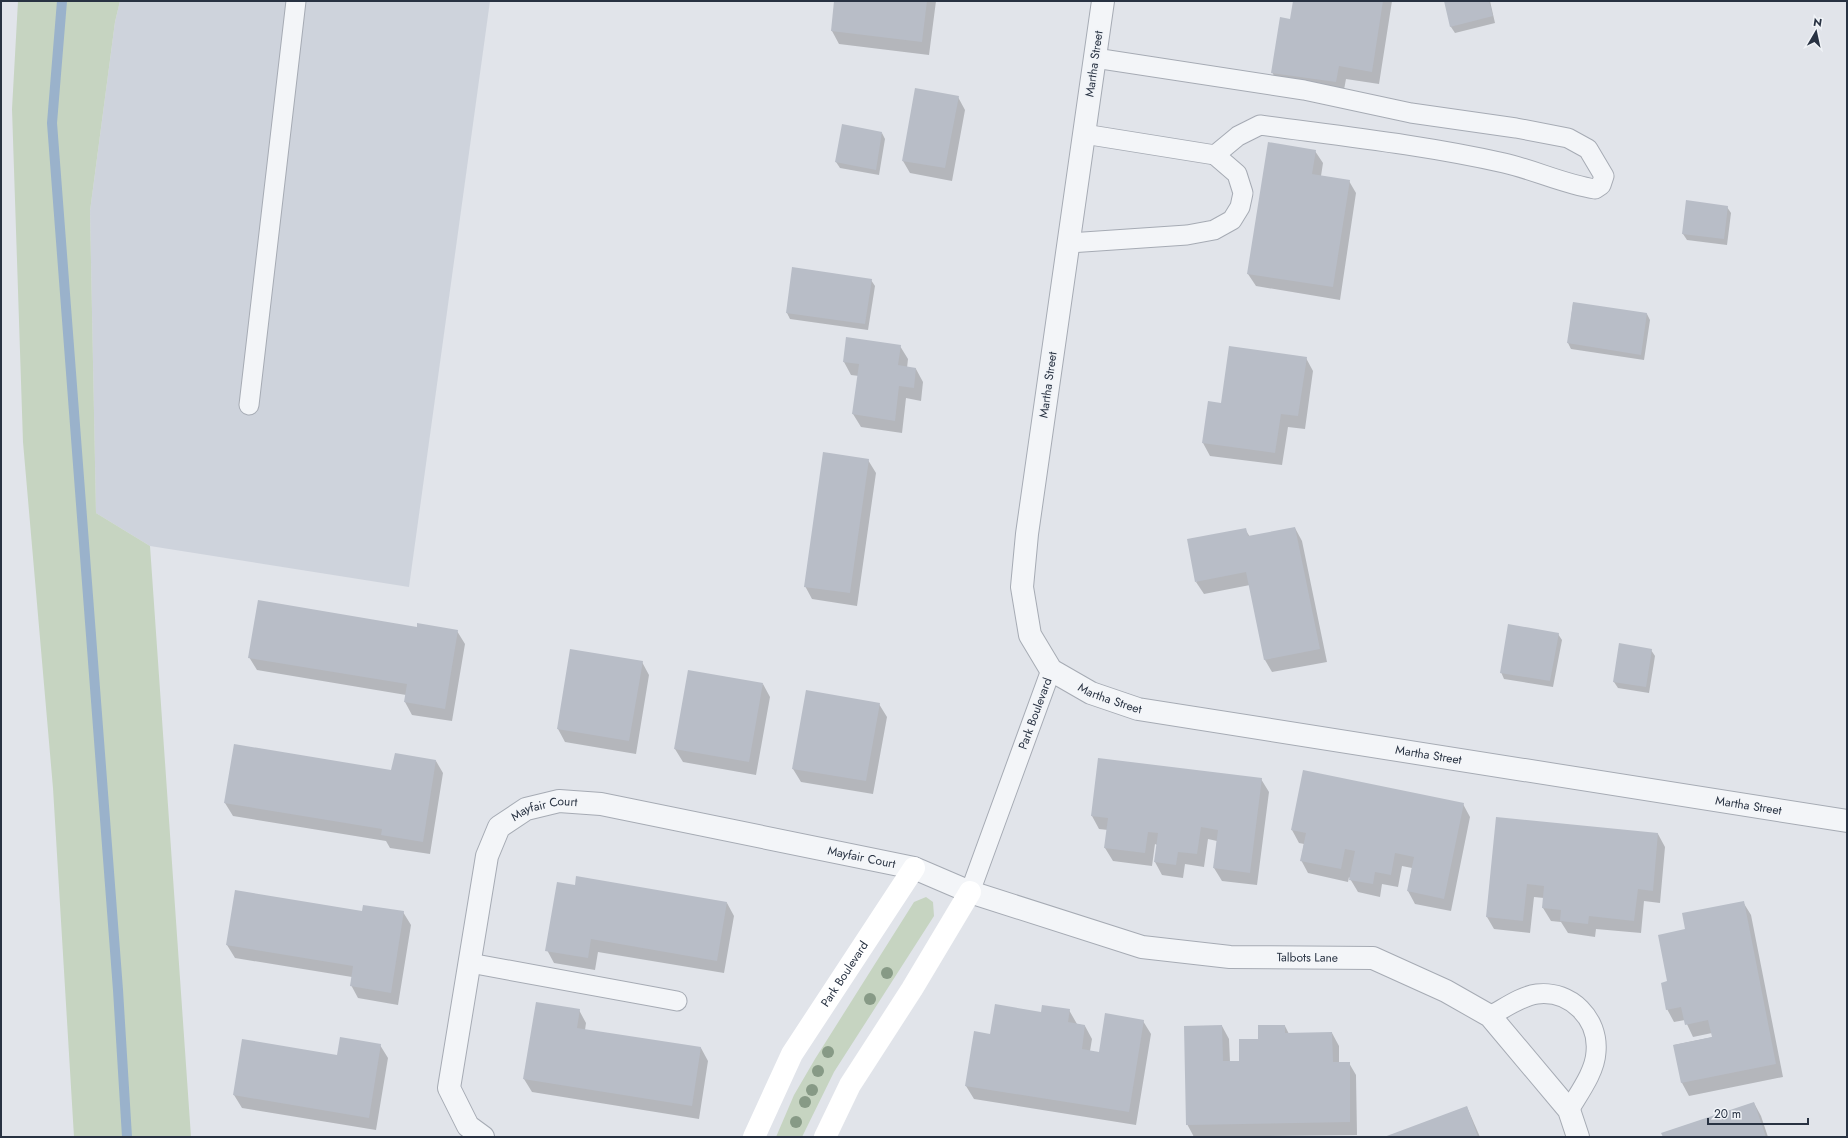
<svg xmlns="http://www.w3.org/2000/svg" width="1848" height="1138" font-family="Jost,sans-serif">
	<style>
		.built { fill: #ced3dc }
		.green { fill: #c6d4c1 }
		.shadow { fill: #0003 }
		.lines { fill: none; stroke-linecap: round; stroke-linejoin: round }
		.stream { stroke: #9ab2cb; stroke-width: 10 }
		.building { fill: #b8bdc7 }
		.lane-casing { stroke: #a6abb4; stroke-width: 21 }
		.street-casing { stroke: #a6abb4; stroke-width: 24 }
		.lane { stroke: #f3f5f8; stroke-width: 19 }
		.street { stroke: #f3f5f8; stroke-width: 22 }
		.secondary { stroke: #fff; stroke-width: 22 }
		.tree { fill: #879a86 }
		.labels { text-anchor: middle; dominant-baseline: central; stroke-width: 3; stroke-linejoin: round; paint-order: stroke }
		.street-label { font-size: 12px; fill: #283242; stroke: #f0f3f7 }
	</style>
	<rect width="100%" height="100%" fill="#e1e4ea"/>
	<path class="built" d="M120 1H490L409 587 150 546 96 513 90 211 115 22Z"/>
	<path class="green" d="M18 1H120L115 22 90 211 96 513 150 546 191 1137H74L53 788 23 442 12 109Z
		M926 897 933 902 934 916 834 1072 802 1137H776L794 1095 815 1059 914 902Z"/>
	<path class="shadow" d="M835 1H936L929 55 839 44 832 31Z
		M1294 1H1392L1379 84 1346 79 1343 95 1279 85 1272 72 1291 20Z
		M1445 1H1490L1495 23 1455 33 1451 27Z
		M958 97 965 110 952 181 910 173 903 161Z
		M882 133 885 139 879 175 840 168 836 162Z
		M1315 151 1323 163 1321 176 1349 181 1356 193 1340 300 1256 286 1248 274Z
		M1727 207 1731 213 1727 245 1687 240 1683 234Z
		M871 280 875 286 868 330 790 319 787 313Z
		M1573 303 1647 314 1650 320 1644 360 1571 349 1568 343Z
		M900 346 908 359 907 368 916 369 923 382 921 401 906 398 902 433 861 427 853 414 859 376 851 375 844 362Z
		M1306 358 1313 371 1305 429 1288 427 1282 465 1210 456 1203 443 1222 404Z
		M868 460 876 473 857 606 812 599 805 586Z
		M1295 528 1302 541 1327 662 1272 672 1265 660 1250 585 1204 594 1196 582 1245 529 1250 537Z
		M417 628 457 631 465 644 452 721 412 715 405 702 406 695 257 670 249 657Z
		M1558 634 1562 640 1553 687 1504 679 1501 672Z
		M571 650 642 662 649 675 636 754 565 742 558 729Z
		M1651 650 1655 656 1649 693 1618 688 1614 682Z
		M763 684 770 697 756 775 683 762 675 749Z
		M879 704 887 717 873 794 801 782 793 769Z
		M436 761 443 773 430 854 390 848 386 841 233 816 225 803 392 772Z
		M1261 779 1269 792 1257 885 1222 881 1214 868 1217 841 1208 839 1204 867 1185 864 1183 878 1162 875 1155 862 1157 845 1155 844 1152 866 1113 861 1105 848 1108 830 1099 829 1092 816Z
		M1463 804 1470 817 1451 911 1415 904 1408 891 1412 868 1402 866 1398 887 1382 884 1380 897 1358 892 1349 877 1348 882 1308 873 1301 860 1304 844 1299 843 1292 830Z
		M1497 818 1658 834 1665 847 1660 903 1644 901 1641 933 1596 929 1595 937 1568 933 1561 922 1551 921 1543 908 1544 898 1534 897 1530 933 1494 929 1487 917Z
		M1743 902 1751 915 1783 1077 1689 1096 1682 1083 1674 1045 1713 1037 1712 1033 1693 1037 1685 1020 1674 1022 1667 1009 1668 982 1686 930Z
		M727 903 734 916 724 973 598 952 595 970 554 963 547 950Z
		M363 912H403L411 925 398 1005 358 998 351 985 352 977 235 958 227 945Z
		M579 1010 586 1023 585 1030 701 1048 708 1061 699 1119 532 1092 524 1079Z
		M1069 1010 1077 1024 1085 1026 1092 1039 1090 1051 1100 1053 1143 1021 1151 1034 1136 1125 974 1099 966 1086 991 1035 1042 1013Z
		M1222 1026 1229 1039 1230 1062H1240L1258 1040 1285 1026 1289 1034 1332 1033 1339 1046V1063H1349L1356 1075 1357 1135 1194 1137 1187 1124Z
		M380 1045 388 1058 376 1130 242 1108 234 1095 338 1056Z
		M1754 1103 1761 1116 1768 1137H1664Z
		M1467 1107 1480 1137H1386Z"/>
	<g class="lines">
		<path class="stream" d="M62 1 52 123 118 990 127 1137"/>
	</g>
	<path class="building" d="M834 1H927L922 42 831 31Z
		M1293 1H1383L1372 72 1339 66 1336 82 1271 73 1280 17 1290 19Z
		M1444 1H1489L1493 16 1450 27Z
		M915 88 959 96 945 168 902 161Z
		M842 124 882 132 876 170 835 162Z
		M1268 142 1316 150 1312 174 1350 180 1333 287 1247 274Z
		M1686 200 1728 206 1724 239 1682 234Z
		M792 267 872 279 865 324 786 313Z
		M1573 302 1647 313 1641 355 1567 343Z
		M846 337 901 345 898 365 916 368 914 388 899 386 895 421 852 414 859 364 843 362Z
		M1229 346 1307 357 1298 416 1281 414 1275 453 1202 443 1208 401 1221 403Z
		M823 452 869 459 850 593 804 587Z
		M1295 527 1320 649 1264 660 1246 572 1195 582 1187 539 1246 528 1248 536Z
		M258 600 417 627V623L458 630 445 709 404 702 407 684 248 658Z
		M1508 624 1559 633 1550 681 1500 673Z
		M1619 643 1652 649 1646 687 1613 682Z
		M570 649 643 661 629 741 557 729Z
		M688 670 763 683 749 762 674 749Z
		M806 690 880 703 866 781 792 769Z
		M234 744 391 770 395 753 436 760 423 842 381 835 382 829 224 803Z
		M1098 758 1262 778 1250 873 1213 868 1218 830 1201 827 1197 854 1178 852 1176 865 1154 862 1158 833 1148 832 1145 853 1104 848 1108 818 1091 816Z
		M1303 770 1464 803 1444 899 1407 891 1414 857 1395 853 1391 875 1375 872 1373 884 1349 880 1355 851 1345 849 1341 869 1300 861 1306 833 1291 830Z
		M1496 817 1658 833 1653 891 1638 889 1634 921 1589 916 1588 924 1560 921 1561 910 1542 908 1544 886 1527 884 1523 921 1486 917Z
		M576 876 727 902 717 961 591 939 588 958 545 951 557 882 575 885Z
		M235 890 362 911 363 905 404 911 391 993 350 986 353 966 226 945Z
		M1744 901 1776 1064 1681 1083 1673 1045 1712 1037 1708 1020 1685 1025 1681 1007 1666 1010 1661 983 1667 981 1658 935 1685 929 1682 913Z
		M536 1002 580 1009 577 1028 701 1047 692 1106 523 1079Z
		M995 1004 1041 1012 1042 1005 1070 1009 1068 1022 1085 1025 1082 1049 1099 1052 1105 1013 1144 1020 1129 1112 965 1086 974 1031 990 1034Z
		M1222 1025 1223 1061H1239V1039H1258V1025H1285V1033L1332 1032 1333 1062H1350V1122L1186 1125 1184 1026Z
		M340 1037 381 1044 369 1118 233 1095 242 1039 337 1055Z
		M1754 1102 1766 1137H1663L1661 1133Z
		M1467 1106 1478 1137H1384Z"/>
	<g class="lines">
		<g class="lane-casing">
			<g id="lane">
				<path d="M1084 134 1215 155 1238 136 1260 125C1341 136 1424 145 1504 163 1535 170 1563 184 1595 189L1601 185 1604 176 1588 149 1568 138 1516 128 1411 113 1304 90 1095 58"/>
				<path d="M1069 243 1187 235 1214 230 1232 220 1240 207 1243 193 1237 174 1215 155"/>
				<path d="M249 405 296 1"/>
				<path id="s1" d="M970 892 1051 670"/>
				<path d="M470 963 677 1001"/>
				<path d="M1490 1016C1505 1008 1521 996 1537 994 1571 990 1599 1019 1596 1052 1595 1072 1579 1093 1569 1110"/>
			</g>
		</g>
		<g class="street-casing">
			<g id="street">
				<path id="s2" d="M1103 1 1027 534 1022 587 1030 635 1051 670 1091 693 1138 709 1847 821"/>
				<path id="s3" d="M483 1137 468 1126 449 1088 487 856 499 827 526 809 559 801 601 804 914 868 970 892 1142 947 1230 957 1373 958 1446 991 1490 1016 1569 1110 1578 1137"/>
			</g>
		</g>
		<use href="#lane" class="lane"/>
		<use href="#street" class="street"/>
		<g class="secondary">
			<path id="s4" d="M754 1137 792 1054 914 868"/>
			<path d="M825 1137 850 1085 912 989 970 892"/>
		</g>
	</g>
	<g class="tree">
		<circle cx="887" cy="973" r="6"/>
		<circle cx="870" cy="999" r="6"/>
		<circle cx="828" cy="1052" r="6"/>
		<circle cx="818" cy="1071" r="6"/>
		<circle cx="812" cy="1090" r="6"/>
		<circle cx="805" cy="1102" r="6"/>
		<circle cx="796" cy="1122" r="6"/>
	</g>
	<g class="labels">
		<g class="street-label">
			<text transform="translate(1094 64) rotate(-82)">Martha Street</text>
			<text transform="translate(1048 385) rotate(-82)">Martha Street</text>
			<text stroke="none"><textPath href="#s2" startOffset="747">Martha Street</textPath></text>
			<text stroke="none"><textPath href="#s1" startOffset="190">Park Boulevard</textPath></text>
			<text stroke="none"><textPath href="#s2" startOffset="1071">Martha Street</textPath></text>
			<text stroke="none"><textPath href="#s2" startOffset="1395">Martha Street</textPath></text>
			<text stroke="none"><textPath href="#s3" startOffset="378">Mayfair Court</textPath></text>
			<text stroke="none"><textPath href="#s3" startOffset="702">Mayfair Court</textPath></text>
			<text stroke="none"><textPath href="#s3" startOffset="1163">Talbots Lane</textPath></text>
			<text stroke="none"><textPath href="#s4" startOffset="187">Park Boulevard</textPath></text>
		</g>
	</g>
	<rect width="1848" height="1138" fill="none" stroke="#283242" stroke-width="4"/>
	<g transform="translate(1816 32) rotate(9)" stroke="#f0f3f7" stroke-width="3" paint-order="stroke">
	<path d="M0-3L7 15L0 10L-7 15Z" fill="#283242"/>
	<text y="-6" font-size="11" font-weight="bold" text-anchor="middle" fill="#283242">N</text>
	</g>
	<path d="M1708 1118v6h100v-6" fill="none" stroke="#283242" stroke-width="2"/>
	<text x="1714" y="1118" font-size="12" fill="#283242" stroke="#f0f3f7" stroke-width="3" paint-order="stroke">20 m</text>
</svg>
